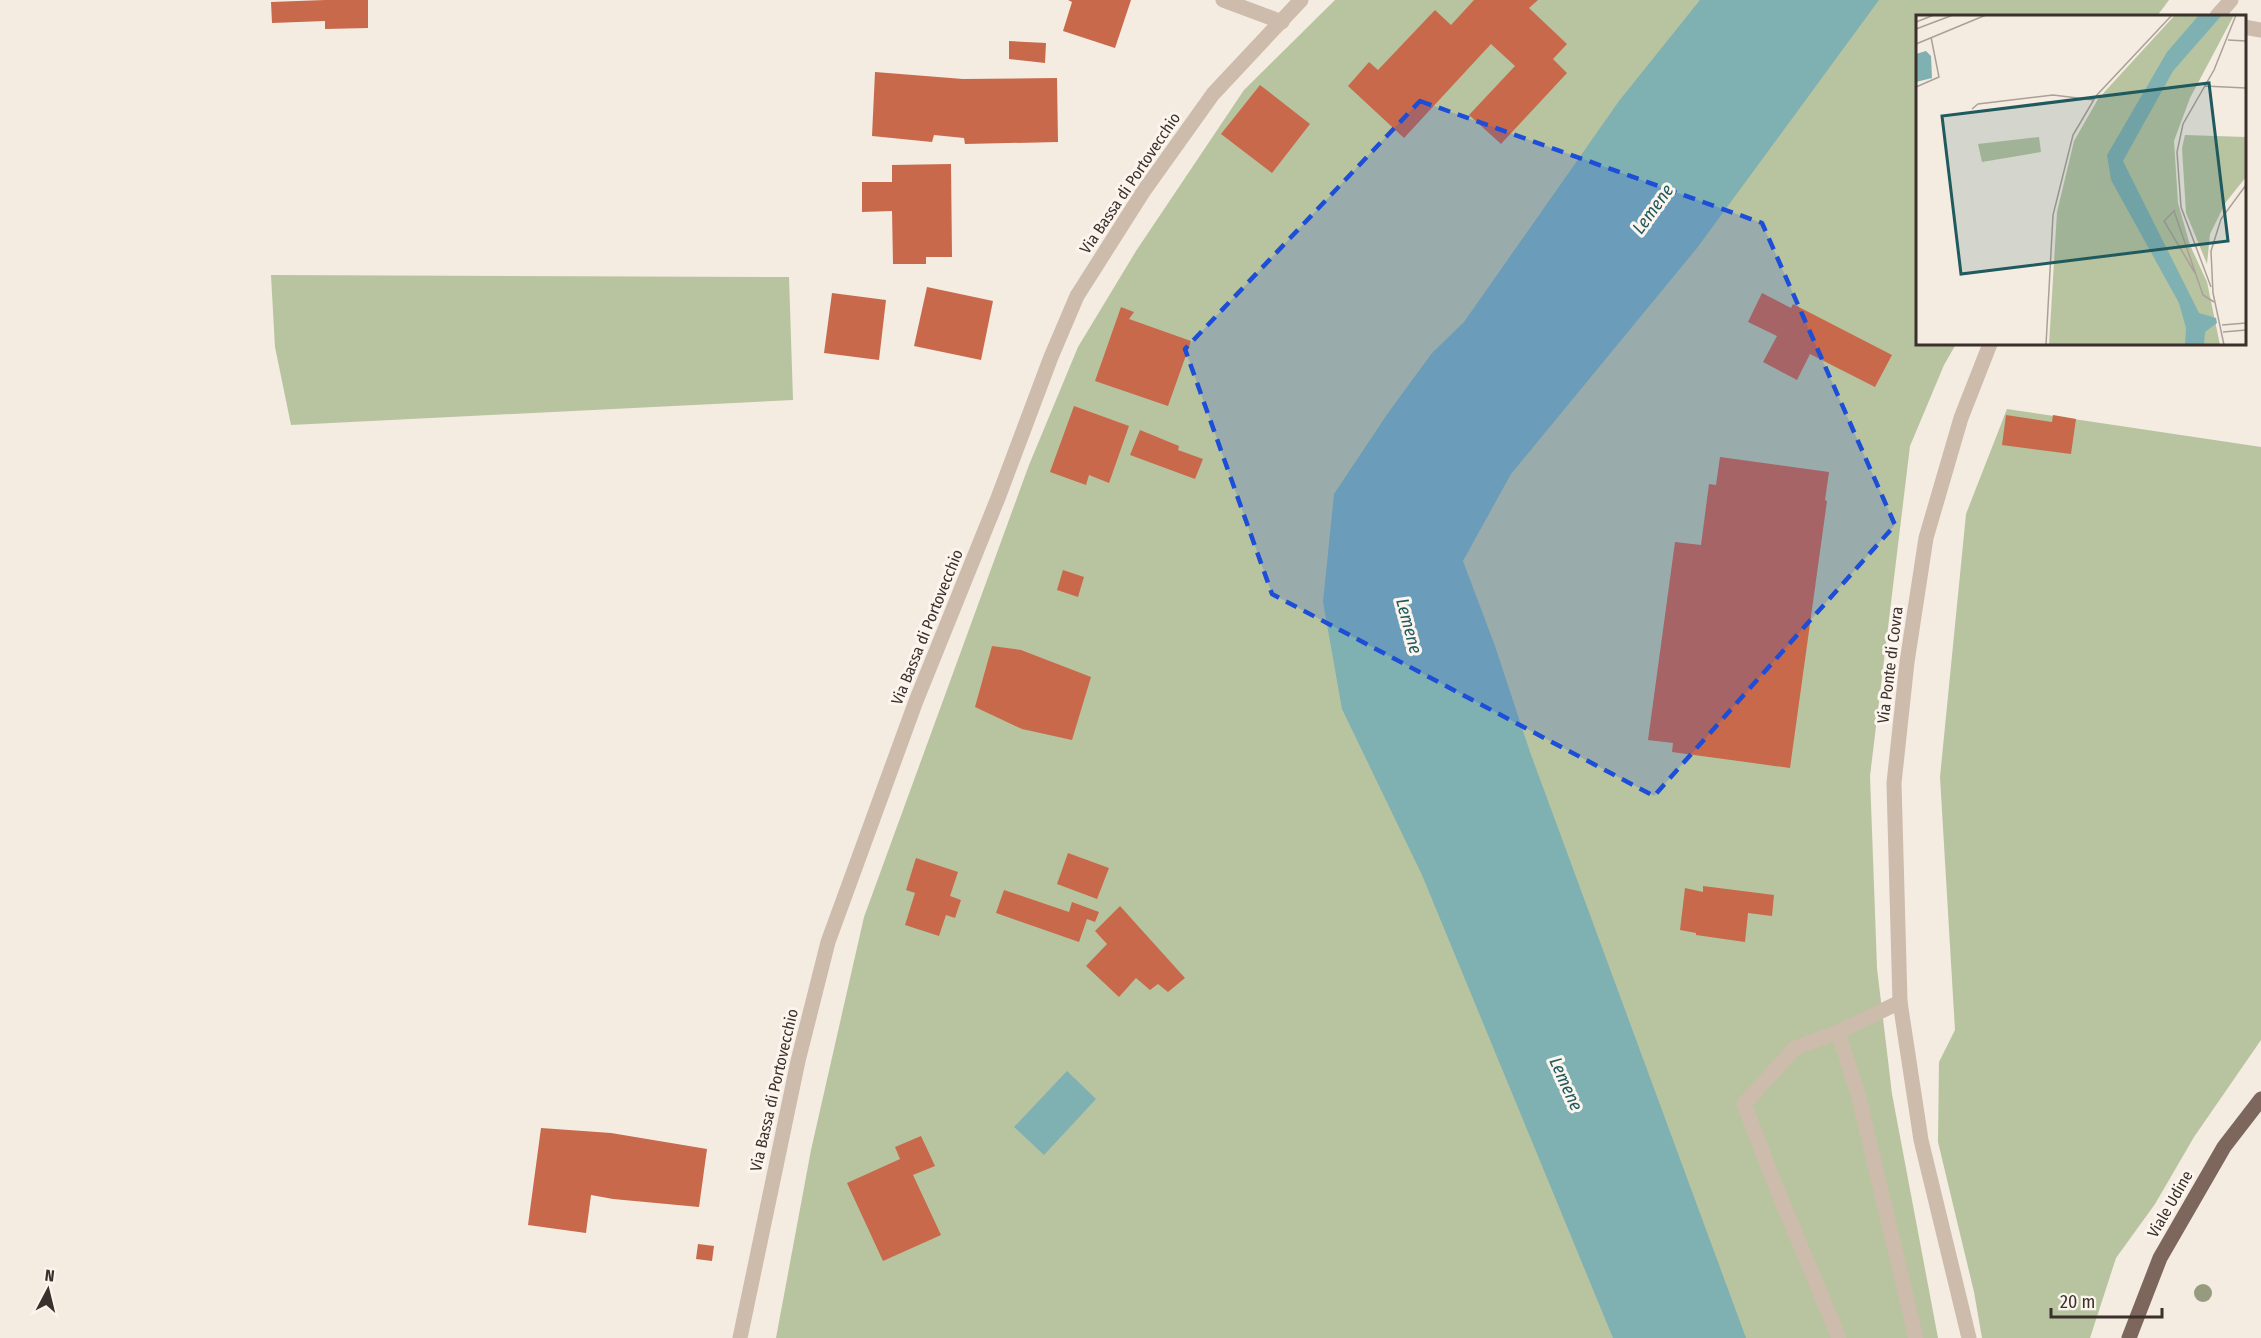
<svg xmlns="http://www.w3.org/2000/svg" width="2261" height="1338" font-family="'Fira Sans Condensed',sans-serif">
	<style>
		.green { fill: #b8c4a0 }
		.water { fill: #7fb0b2 }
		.building { fill: #c8694b }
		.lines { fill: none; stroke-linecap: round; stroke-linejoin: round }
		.service { stroke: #cdbbac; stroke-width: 15 }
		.minor { stroke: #cdbbac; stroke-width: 15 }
		.tertiary { stroke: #cdbbac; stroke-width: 15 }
		.primary { stroke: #7d675c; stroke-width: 15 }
		.tree { fill: #969b7f }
		.marked { fill: #1d4ed8; fill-opacity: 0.2; stroke: #1d4ed8; stroke-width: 4.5; stroke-dasharray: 12 8; stroke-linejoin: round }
		.labels { text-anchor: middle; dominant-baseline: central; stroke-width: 6; stroke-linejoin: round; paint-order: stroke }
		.street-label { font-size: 16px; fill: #3b302b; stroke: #fbf5ee }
		.water-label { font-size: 18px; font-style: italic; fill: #1f5a5e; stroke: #fbf5ee }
		.inset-road { fill: none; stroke: #aaa098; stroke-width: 1.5 }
		.view { fill: #1f5a5e; fill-opacity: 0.15; stroke: #1f5a5e; stroke-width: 3 }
		.inset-edge { fill: none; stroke: #3b302b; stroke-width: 3 }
	</style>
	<rect width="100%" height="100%" fill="#f4ebe1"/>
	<path class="green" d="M1335 0H2169L2157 16H1918V344H1956L1944 365 1910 446 1870 776 1877 968 1892 1094 1938 1338H776L811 1150 864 917 1029 465 1078 347 1136 251 1244 90Z
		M271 275 789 277 793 400 291 425 275 347Z
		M2007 409 2261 447V1040L2194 1137 2155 1204 2116 1258 2090 1338H1982L1974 1292 1938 1142 1939 1062 1955 1030 1940 777 1966 514Z"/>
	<path class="water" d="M1700 0H1879L1697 248 1511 474 1463 561 1495 646 1530 752 1746 1338H1613L1422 875 1342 709 1323 602 1334 494 1388 413 1432 353 1464 322 1619 101Z
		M1067 1071 1096 1099 1044 1155 1014 1127Z"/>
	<path class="building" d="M325 0H368V28L325 29V21L272 23 271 2Z
		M1068 0H1131L1115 48 1063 31 1072 2Z
		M1474 0H1538L1529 8 1567 44 1553 59 1567 73 1501 144 1469 115 1515 66 1491 44 1404 138 1348 86 1369 62 1378 70 1435 10 1451 25Z
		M1009 41 1046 43 1045 63 1009 59Z
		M875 72 963 79 1057 78 1058 142 965 144 964 138 934 135 932 142 872 136Z
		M1260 85 1310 124 1272 173 1221 134Z
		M951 164 952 257H926V264H893L892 211 862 212V182H892V165Z
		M927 287 993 301 981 360 914 346Z
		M832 293 886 300 879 360 824 353Z
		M1762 293 1791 308 1793 304 1892 355 1875 387 1810 354 1797 380 1763 362 1777 336 1748 322Z
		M1121 307 1134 312 1129 319 1191 341 1168 406 1095 381Z
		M1074 406 1129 426 1109 483 1089 475 1086 485 1050 472Z
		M2006 415 2052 422 2053 415 2076 419 2071 454 2002 445Z
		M1140 430 1179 446 1178 450 1203 459 1195 479 1130 455Z
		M1720 457 1829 472 1825 500 1827 501 1790 768 1672 752 1673 743 1648 740 1675 542 1701 545 1709 484 1716 485Z
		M1063 570 1084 577 1078 597 1057 590Z
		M992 646 1021 650 1091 677 1072 740 1022 729 975 707Z
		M1068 853 1109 868 1097 899 1057 884Z
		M916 858 958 872 950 896 961 900 955 918 946 915 939 936 905 925 915 893 906 890Z
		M1703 886 1774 895 1772 916 1748 913 1745 942 1696 935V933L1680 930 1685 888 1703 892Z
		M1004 890 1069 912 1072 902 1099 912 1095 922 1087 919 1079 942 996 913Z
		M1120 906 1185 978 1168 992 1158 984 1150 990 1136 978 1119 997 1086 966 1107 944 1095 931Z
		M541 1128 611 1133 707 1149 699 1207 613 1199 591 1195 586 1233 528 1225Z
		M921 1136 935 1166 913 1175 941 1235 883 1261 847 1183 900 1159 895 1147Z
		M698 1244 714 1246 712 1261 696 1259Z"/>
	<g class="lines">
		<path class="service" d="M1838 1032 1858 1094 1916 1338
			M1839 1338 1774 1182 1744 1104 1795 1048 1838 1032 1900 1002"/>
		<path class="minor" d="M1223 0 1282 22
			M2217 16 2231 0
			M2244 27 2261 30
			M1969 1338 1921 1140 1900 1002 1894 783 1907 662 1926 538 1961 418 1990 344"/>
		<path class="tertiary" d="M740 1338 798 1061 828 942 916 701 998 498 1051 357 1077 296 1143 192 1213 94 1301 0"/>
		<path class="primary" d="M2129 1338 2160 1258 2224 1147 2261 1099"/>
	</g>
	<circle class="tree" cx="2203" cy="1293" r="9"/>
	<path class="marked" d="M1420 101 1762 223 1895 525 1654 796 1272 594 1185 349Z"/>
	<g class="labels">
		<g class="street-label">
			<text transform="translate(1130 183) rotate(-56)">Via Bassa di Portovecchio</text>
			<text transform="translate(927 627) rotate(-68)">Via Bassa di Portovecchio</text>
			<text transform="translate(1890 665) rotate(-83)">Via Ponte di Covra</text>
			<text transform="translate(774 1090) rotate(-77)">Via Bassa di Portovecchio</text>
			<text transform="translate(2170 1204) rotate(-60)">Viale Udine</text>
		</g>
		<g class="water-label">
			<text transform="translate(1653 209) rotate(-54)">Lemene</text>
			<text transform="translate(1409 626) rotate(75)">Lemene</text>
			<text transform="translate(1566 1084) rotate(66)">Lemene</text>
		</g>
	</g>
	<g transform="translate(1916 15)">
		<rect width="330" height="330" fill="#f4ebe1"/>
		<path d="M259 0H318L274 83 258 126 262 188 274 230 291 267 304 330H133L141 197 158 126 182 84ZM269 120 330 122V162L310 187 294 219 291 249 270 198 266 133ZM123 122 125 137 66 147 62 129Z" fill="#b8c4a0"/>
		<path d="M283 0H306L257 56 207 146 283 298 300 303 301 308 289 317 288 330H269L270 313 263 288 195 165 191 140 251 37ZM10 36 15 41 16 63 0 67V39Z" fill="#7fb0b2"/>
		<path class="inset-road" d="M0 7 18 0M0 14 37 0M312 25 330 26M0 29 70 0M288 71 330 73M0 72 23 62 15 22M56 94 62 89 137 80 178 85M259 195 248 206 279 258M258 196 287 280 298 287M295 272 265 192 261 137 267 109 298 55 320 0M306 310 330 308M307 317 330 315M130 330 137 200 157 120 180 81 256 0M308 330 297 278 295 236 305 204 330 170"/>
		<path class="view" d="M293 68 312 226 45 259 26 101Z"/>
		<rect width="330" height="330" class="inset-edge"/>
	</g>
	<g transform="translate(48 1290) rotate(7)" stroke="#fbf5ee" stroke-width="4.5" paint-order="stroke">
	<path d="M0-4.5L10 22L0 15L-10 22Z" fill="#3b302b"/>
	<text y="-9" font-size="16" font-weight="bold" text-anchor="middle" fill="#3b302b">N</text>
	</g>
	<path d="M2051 1308v9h111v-9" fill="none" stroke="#3b302b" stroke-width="3"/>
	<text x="2060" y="1308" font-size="18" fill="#3b302b" stroke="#fbf5ee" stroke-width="4.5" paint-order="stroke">20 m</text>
</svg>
